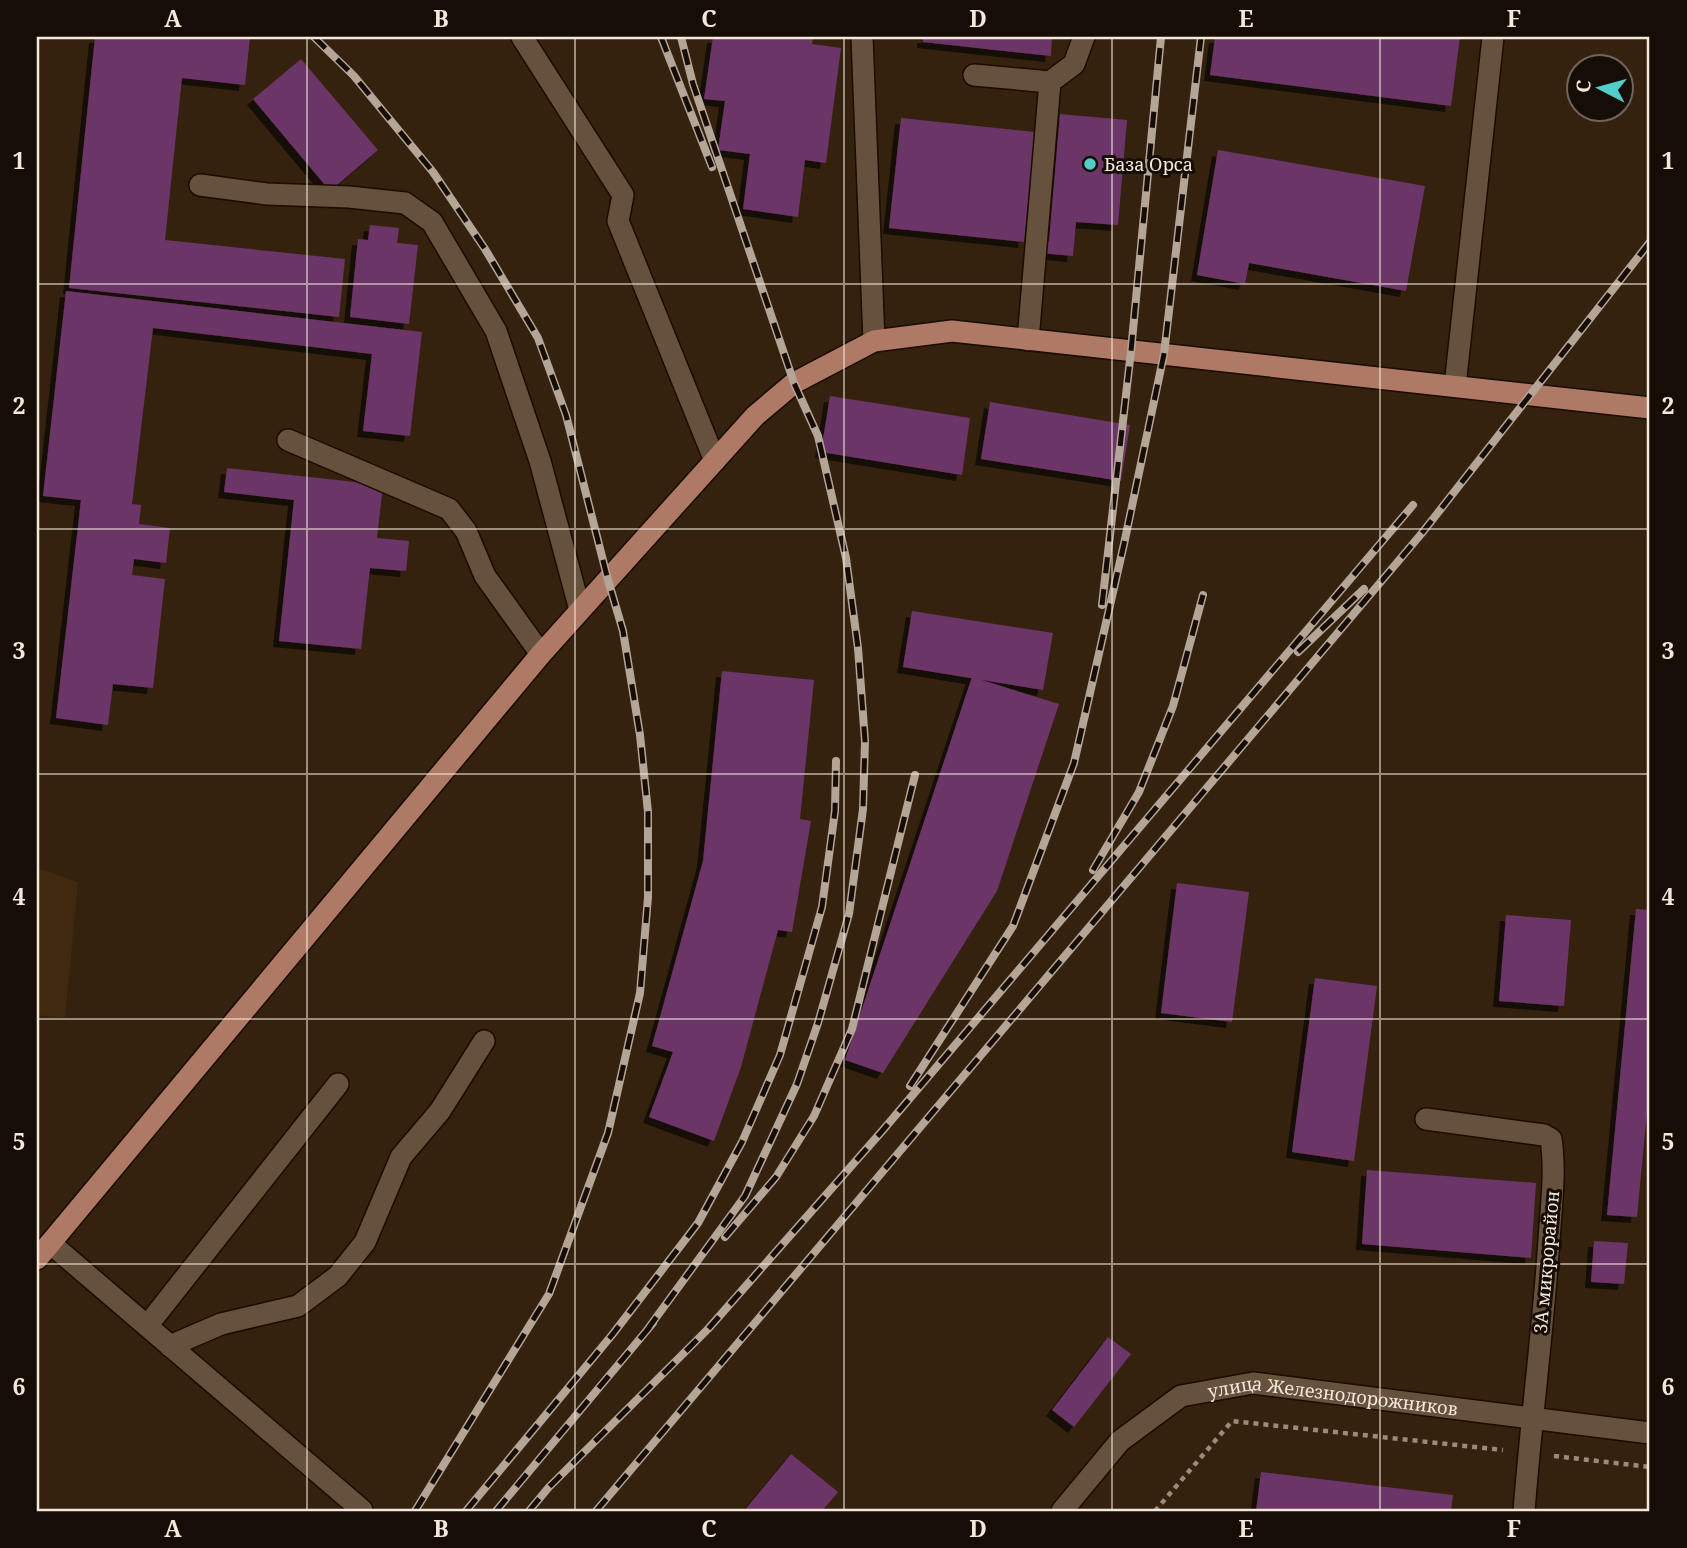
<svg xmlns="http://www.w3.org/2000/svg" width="1687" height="1548" font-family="'Noto Serif',serif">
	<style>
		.built { fill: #40290e }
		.building { fill: #6c3468; filter: url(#shadow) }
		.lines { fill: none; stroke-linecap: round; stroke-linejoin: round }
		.minor-casing { stroke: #1b0b00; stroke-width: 24 }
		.major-casing { stroke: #1b0b00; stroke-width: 24 }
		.path { stroke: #9a8b7b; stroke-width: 4.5; stroke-dasharray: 5 5; stroke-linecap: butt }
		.minor { stroke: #66513c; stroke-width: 21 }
		.major { stroke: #ae7a66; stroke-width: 21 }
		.rail-casing { stroke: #b4a597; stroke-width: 8 }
		.rail { stroke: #160e06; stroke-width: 5; stroke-dasharray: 16; stroke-linecap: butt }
		.grid { fill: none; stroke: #f4e7db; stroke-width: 2; stroke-opacity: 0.55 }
		.poi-dot { fill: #53cdc9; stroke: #160e06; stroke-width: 2.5 }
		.labels { text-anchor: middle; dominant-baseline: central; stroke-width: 6; stroke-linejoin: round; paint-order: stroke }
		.poi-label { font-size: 18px; fill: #f4e7db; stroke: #160e06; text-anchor: start }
		.street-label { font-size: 18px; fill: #f4e7db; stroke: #160e06 }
		.neatline { fill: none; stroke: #f4e7db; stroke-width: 2.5 }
		.grid-label { font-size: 23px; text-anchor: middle; font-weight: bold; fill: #f4e7db }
	</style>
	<defs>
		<filter id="shadow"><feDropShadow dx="-6" dy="6" stdDeviation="0" flood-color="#0009"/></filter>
	</defs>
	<rect width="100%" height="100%" fill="#34220e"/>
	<path class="built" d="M37 868 78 882 65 1018 37 1015Z"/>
	<path class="building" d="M95 37H250L245 85 182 78 165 240 345 259 339 317 69 288Z
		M713 37H813L812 44 841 48 826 163 805 160 798 217 743 209 750 154 718 150 725 101 704 99Z
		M923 37H1052L1051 56 923 42Z
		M1215 37H1460L1451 106 1210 75Z
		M301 59 378 150 330 191 253 99Z
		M1060 114 1127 120 1118 225 1076 222 1073 256 1041 253 1043 240 1049 241Z
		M901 118 1035 132 1024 242 889 228Z
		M1218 150 1425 186 1406 291 1249 263 1245 284 1197 275Z
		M370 225 399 228 397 243 418 245 409 324 350 317 358 239 368 240Z
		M66 291 422 332 410 436 363 431 372 354 153 328 132 504 141 505 139 524 170 528 166 563 134 559 132 575 165 579 153 688 113 684 108 725 56 718 81 500 43 496Z
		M830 396 970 418 962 475 821 452Z
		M990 402 1130 425 1121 481 981 459Z
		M227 468 383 485 377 538 409 541 406 571 370 568 361 649 279 641 294 500 224 492Z
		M912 611 1053 633 1043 690 903 667Z
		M722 671 814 680 800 819 811 821 792 932 778 930 741 1067 714 1141 649 1117 673 1052 652 1046 703 861Z
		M972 677 1059 704 997 891 883 1073 845 1060Z
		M1177 883 1249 892 1232 1022 1161 1013Z
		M1636 909 1650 910V1080L1637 1217 1607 1215Z
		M1506 915 1571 920 1564 1006 1499 1001Z
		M1315 978 1377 986 1354 1161 1292 1152Z
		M1367 1170 1536 1183 1531 1258 1362 1244Z
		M1594 1241 1628 1243 1624 1284 1591 1282Z
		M1108 1337 1131 1354 1074 1427 1052 1410Z
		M791 1454 838 1492 822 1511H744Z
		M1261 1472 1453 1495 1451 1511H1256Z"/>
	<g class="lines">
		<g class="minor-casing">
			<g id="minor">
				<path d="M522 37 623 195 618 221 715 461"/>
				<path d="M862 37 874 341"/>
				<path d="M974 75 1050 82 1074 64 1084 37"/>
				<path d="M200 185 267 194 349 197 405 203 432 222 496 331 540 461 580 610"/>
				<path d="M1028 340 1050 82"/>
				<path d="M1455 386 1493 37"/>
				<path d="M288 440 449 509 466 531 485 576 541 654"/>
				<path d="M1426 1119 1544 1135 1551 1139C1556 1172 1551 1207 1549 1240 1543 1331 1531 1421 1524 1511"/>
				<path d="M50 1243 362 1510"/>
				<path d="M147 1326 338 1084"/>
				<path d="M170 1346 221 1324 298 1306 338 1276 365 1242 401 1157 440 1111 484 1041"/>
				<path id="s1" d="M1062 1511 1120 1441 1181 1396 1253 1383 1650 1433"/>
			</g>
		</g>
		<g class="major-casing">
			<path id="major" d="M37 1259 541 654 755 416 794 383 874 341 952 331 1650 408"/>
		</g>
		<path class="path" d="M1554 1456 1650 1467
			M1155 1511 1232 1421 1503 1450"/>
		<use href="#minor" class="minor"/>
		<use href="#major" class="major"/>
		<g class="rail-casing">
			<path id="rail" d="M314 37 354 76 433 172 485 249 538 338 566 415 608 580 623 631 640 735 648 812V897L640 993 608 1133 549 1294 415 1511
				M661 37 712 167
				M1102 605 1131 351 1161 37
				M1298 652 1364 589
				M1093 870 1139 792 1173 706 1203 595
				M910 1086 1013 926 1074 763 1124 544 1164 354 1201 37
				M725 1237 776 1177 814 1116 852 1029 915 775
				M647 1330 745 1196 797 1084 818 1023 849 914 863 809 865 741 858 648 846 558 818 436 794 383 693 84 681 37
				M466 1511 612 1335 698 1223 742 1142 780 1055 822 907 835 811 836 761
				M496 1511 653 1323
				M529 1511 549 1487 708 1329 883 1130 1413 505
				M596 1511 1422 533 1650 242"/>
		</g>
		<use href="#rail" class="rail"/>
	</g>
	<path class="grid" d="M307 37V1511M575 37V1511M844 37V1511M1112 37V1511M1380 37V1511M37 284H1650M37 529H1650M37 774H1650M37 1019H1650M37 1264H1650"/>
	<circle class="poi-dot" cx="1090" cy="164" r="7"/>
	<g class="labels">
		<g class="poi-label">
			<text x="1104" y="164">База Орса</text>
		</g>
		<g class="street-label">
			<text transform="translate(1546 1262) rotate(-85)">3А микрорайон</text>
			<text stroke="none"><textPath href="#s1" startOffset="320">улица Железнодорожников</textPath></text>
		</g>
	</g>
	<rect width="1687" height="1548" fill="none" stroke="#160e06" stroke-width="77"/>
	<g transform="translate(1600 88) rotate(276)"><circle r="33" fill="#160e06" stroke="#6f655b" stroke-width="2"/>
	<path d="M0-5L12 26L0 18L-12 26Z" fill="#53cdc9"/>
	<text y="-10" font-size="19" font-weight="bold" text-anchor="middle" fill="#f4e7db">С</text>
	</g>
	<rect x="38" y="38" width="1610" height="1472" class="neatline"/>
	<g class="grid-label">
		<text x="173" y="27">A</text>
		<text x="441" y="27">B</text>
		<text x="709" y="27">C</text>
		<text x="978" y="27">D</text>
		<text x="1246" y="27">E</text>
		<text x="1514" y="27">F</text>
		<text x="19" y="169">1</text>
		<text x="1668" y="169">1</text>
		<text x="19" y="414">2</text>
		<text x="1668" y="414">2</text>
		<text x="19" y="659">3</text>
		<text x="1668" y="659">3</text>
		<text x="19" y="905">4</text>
		<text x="1668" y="905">4</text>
		<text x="19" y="1150">5</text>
		<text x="1668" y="1150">5</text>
		<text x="19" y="1395">6</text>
		<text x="1668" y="1395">6</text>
		<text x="173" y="1537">A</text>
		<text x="441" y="1537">B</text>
		<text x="709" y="1537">C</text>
		<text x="978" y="1537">D</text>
		<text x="1246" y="1537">E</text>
		<text x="1514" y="1537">F</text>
	</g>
</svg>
